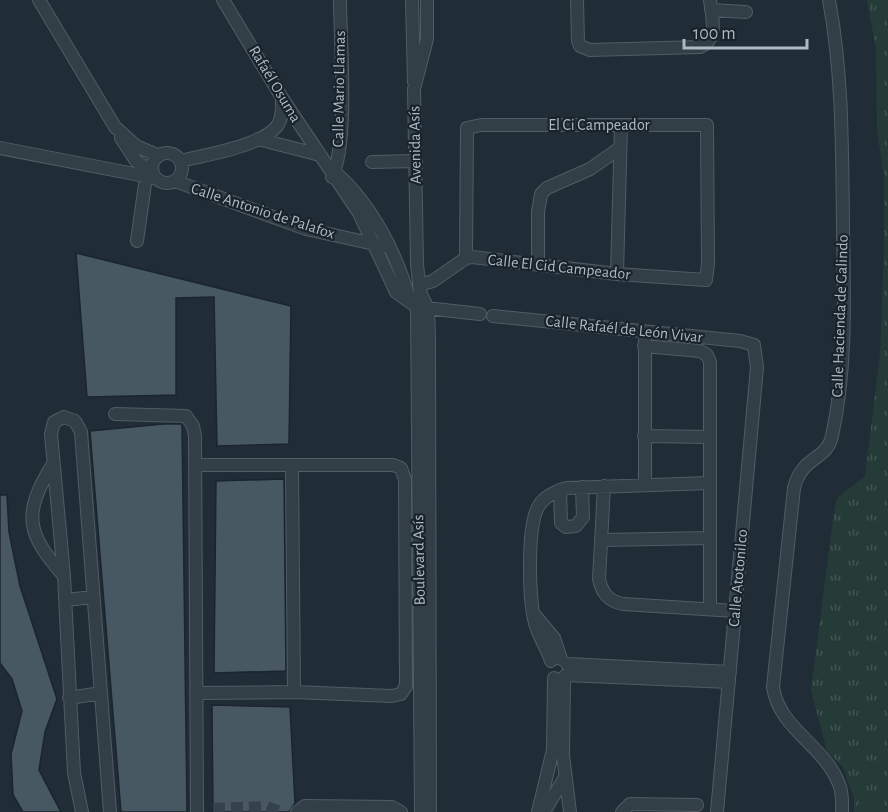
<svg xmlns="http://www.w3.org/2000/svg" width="888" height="812" font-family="'Alegreya Sans',sans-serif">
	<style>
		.grass { fill: url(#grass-tufts) }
		.building { fill: #485862; stroke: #1b252d; stroke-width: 1.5 }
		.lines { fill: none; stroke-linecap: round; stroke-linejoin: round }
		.minor-tunnel { stroke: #35424b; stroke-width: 12; stroke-dasharray: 12 6; stroke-linecap: butt }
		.minor-casing { stroke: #515c65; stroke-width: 14 }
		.minor { stroke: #333f47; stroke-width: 12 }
		.labels { text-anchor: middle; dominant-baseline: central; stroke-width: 4.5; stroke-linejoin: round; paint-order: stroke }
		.street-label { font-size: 16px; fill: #adbac4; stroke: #19232b }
	</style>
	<defs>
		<pattern id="grass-tufts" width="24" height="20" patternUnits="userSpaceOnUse" patternTransform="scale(1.5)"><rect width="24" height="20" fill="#253b38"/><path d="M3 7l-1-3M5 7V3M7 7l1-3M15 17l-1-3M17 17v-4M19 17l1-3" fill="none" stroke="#425553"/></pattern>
	</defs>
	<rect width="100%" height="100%" fill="#202d36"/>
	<path class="grass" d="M867 0H888V812H854V799L843 767 827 751 811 690 833 519 837 498 865 476 880 354 884 252V178L877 130 876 49Z"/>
	<path class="building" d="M76 253 291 306 289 444 217 446 214 297 176 298V395L87 397Z
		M163 424H182L187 812H121L90 431Z
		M284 479 286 671 214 673 216 481Z
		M0 495H7L9 532 20 586 57 699 45 732 39 770 61 812H23L13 795 11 754 22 711 12 679 0 663Z
		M212 705 290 707 295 803 289 812H213Z"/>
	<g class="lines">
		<path class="minor-tunnel" d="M213 809 266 807 281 812"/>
		<g class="minor-casing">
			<path id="minor" d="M39 0 115 127 136 146 159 156
				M223 0 282 98 359 213 396 292 417 307 480 314
				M412 0 414 82
				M427 0V39L414 89 417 264 420 292 428 309 429 338 430 812
				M577 0 578 41 580 46 590 50 700 47C719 39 712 17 710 0
				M829 0C843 75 842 151 843 227 844 296 847 368 832 436 827 461 802 455 794 488L773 687C779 729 825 746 839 784 843 793 842 802 842 812
				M711 10 746 12
				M121 138 136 161 152 172
				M258 139 320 155
				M0 148 155 178
				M152 168a15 15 0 1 1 30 0a15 15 0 1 1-30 0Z
				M180 161C205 155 262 146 277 126 283 118 282 107 282 98
				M372 162 416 161
				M336 173C372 205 398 256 410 302
				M332 177C349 141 340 42 340 0
				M175 181 306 229 388 247
				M137 241 146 177
				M538 265V212L541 194 547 188 590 169 620 148
				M617 274 621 126
				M419 285 433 281 466 258 472 257 617 274 706 280 708 264 707 125H481L467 128 466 258
				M420 292 417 307 421 812
				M493 316 740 341 754 345 757 367 717 812
				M645 339V485
				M644 346 700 351 707 355 710 362V609
				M115 414 186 416 193 426 195 436 197 812
				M644 436 710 437
				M53 464C22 514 26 533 64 576
				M292 467 294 692
				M604 486 599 579C602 593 608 601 623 604L735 611
				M560 490 561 523 566 527 576 526 583 517 582 487
				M601 540 710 538
				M66 600 93 597
				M533 613 554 638 561 659
				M551 661C547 648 538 636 535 623 529 601 526 522 540 504 546 495 557 491 567 488L709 483
				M567 664 730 672
				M566 675 729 682
				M564 677 563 755 570 812
				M196 693 294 692 392 696 401 694 406 686 405 480 401 468 393 465H197
				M69 698 101 693
				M82 812 74 773 64 576 51 434 54 422 64 417 75 421 81 432 110 812
				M297 812 305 806 392 807 401 812
				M538 812 553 750 554 678
				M544 812 565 777
				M622 812 630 804 697 805"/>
		</g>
		<use href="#minor" class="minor"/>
	</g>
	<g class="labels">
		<g class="street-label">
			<text transform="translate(275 84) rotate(59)">Rafaél Osuma</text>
			<text transform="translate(339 89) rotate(-89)">Calle Mario Llamas</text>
			<text x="599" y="125">El Ci Campeador</text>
			<text transform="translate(415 145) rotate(-91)">Avenida Asís</text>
			<text transform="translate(263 211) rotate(18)">Calle Antonio de Palafox</text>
			<text transform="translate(559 267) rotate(6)">Calle El Cid Campeador</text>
			<text transform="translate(840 316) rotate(-88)">Calle Hacienda de Galindo</text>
			<text transform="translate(624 329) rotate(6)">Calle Rafaél de León Vivar</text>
			<text transform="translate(419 560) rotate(-91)">Boulevard Asís</text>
			<text transform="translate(738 578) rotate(-85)">Calle Atotonilco</text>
		</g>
	</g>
	<path d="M684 39v9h123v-9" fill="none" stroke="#adbac4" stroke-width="3"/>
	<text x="693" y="39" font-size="18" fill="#adbac4" stroke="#19232b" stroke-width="4.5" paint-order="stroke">100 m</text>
</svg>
